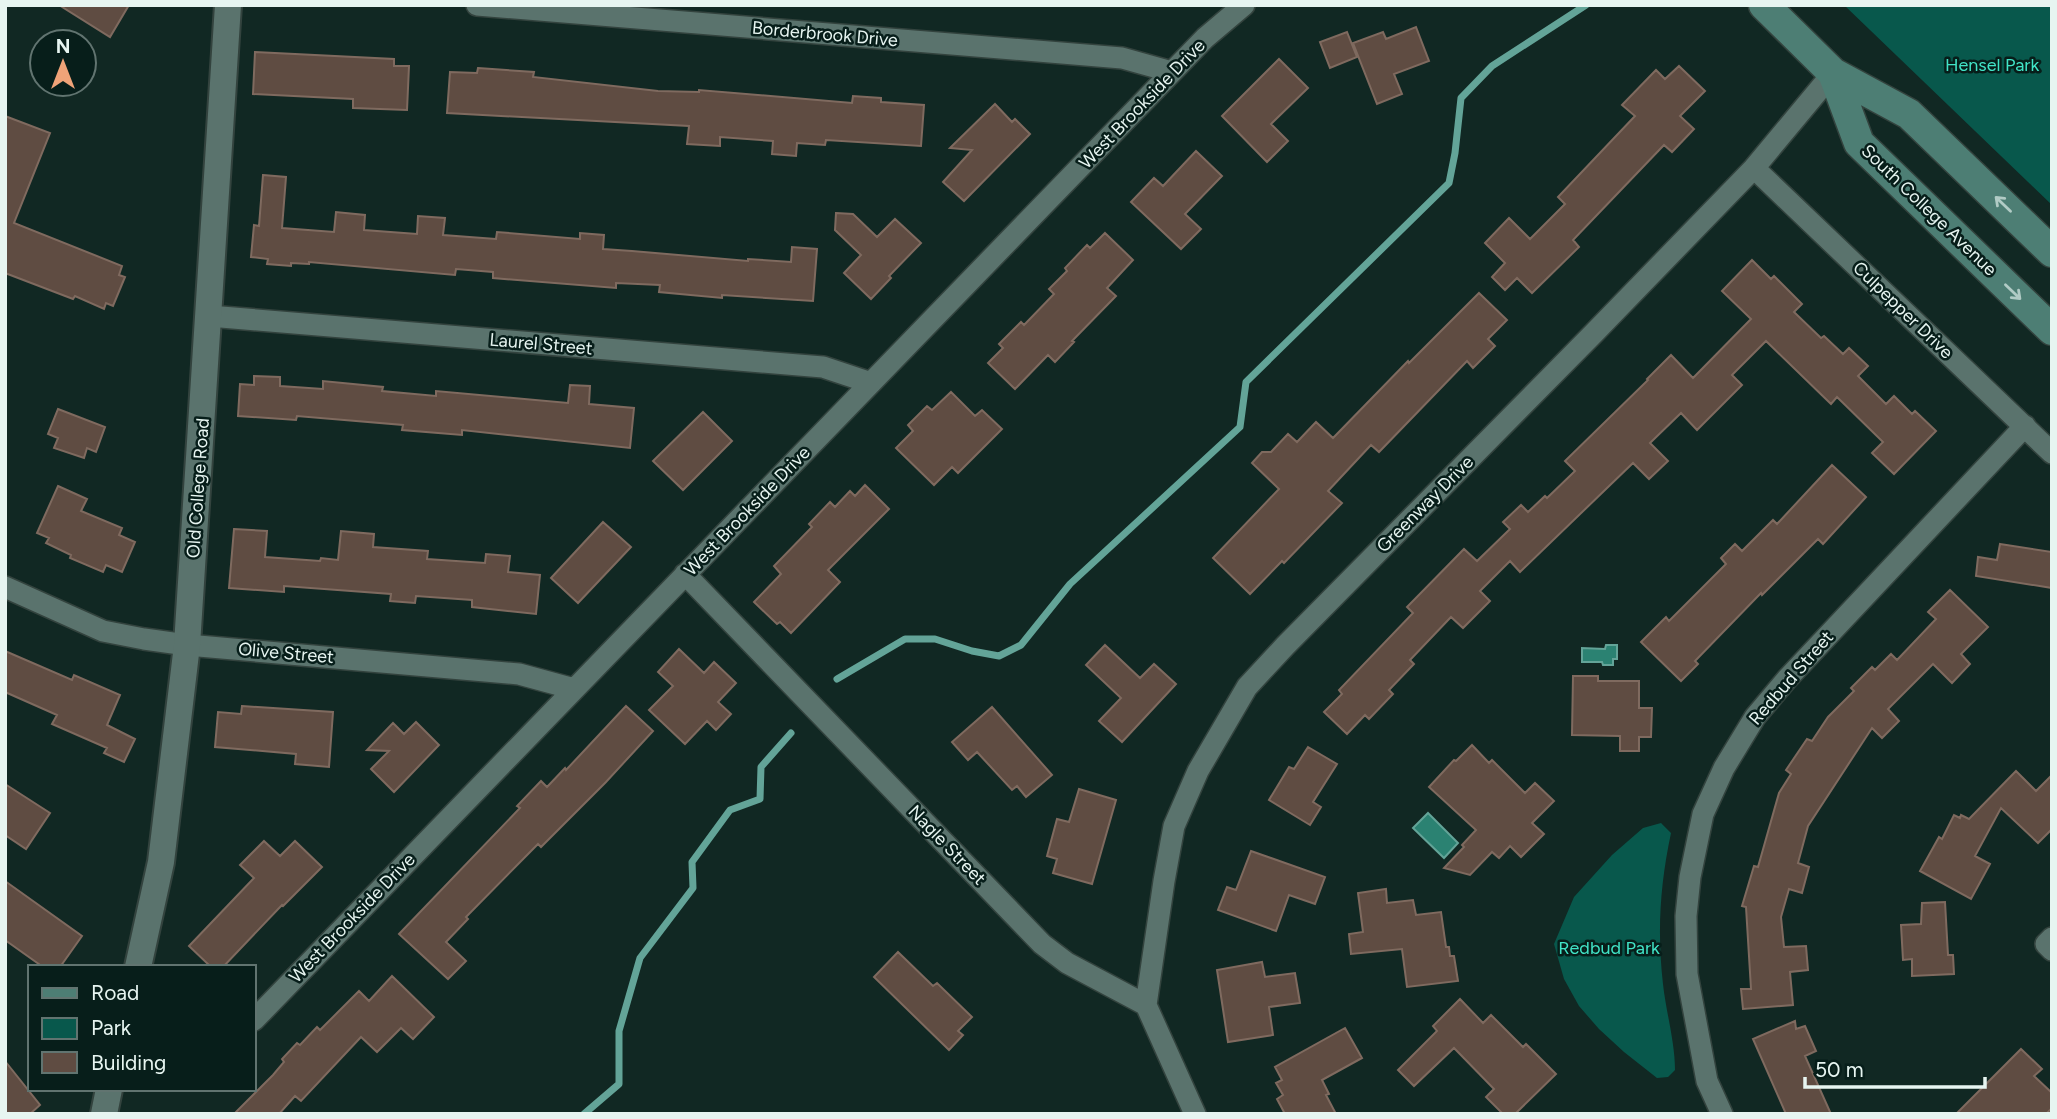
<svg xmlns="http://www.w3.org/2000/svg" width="2057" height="1119" font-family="Figtree,sans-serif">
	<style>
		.green { fill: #08584c }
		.water { fill: #2b8272; stroke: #63a498; stroke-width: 2 }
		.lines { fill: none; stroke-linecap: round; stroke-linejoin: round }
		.stream { stroke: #63a498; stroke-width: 7 }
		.building { fill: #5f4c42; stroke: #7f6a5f; stroke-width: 2 }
		.minor-casing { stroke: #33433e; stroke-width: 24 }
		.tertiary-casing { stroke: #33433e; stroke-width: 30 }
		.secondary-casing { stroke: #33433e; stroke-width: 33 }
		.minor { stroke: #5a736d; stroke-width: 21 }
		.tertiary { stroke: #5a736d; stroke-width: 26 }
		.secondary { stroke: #4d7e74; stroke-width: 30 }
		.oneway { stroke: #b1cbc5 }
		.labels { text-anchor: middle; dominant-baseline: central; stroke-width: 5; stroke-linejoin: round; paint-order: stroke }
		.street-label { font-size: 18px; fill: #e7f5f1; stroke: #071e1a }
		.park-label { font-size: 18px; fill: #41e4c7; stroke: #071e1a }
	</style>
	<rect width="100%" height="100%" fill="#112823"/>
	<path class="green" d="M1844 5H2052V205Z
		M1661 823 1671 833C1660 885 1657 931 1663 984 1666 1012 1675 1042 1675 1070L1668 1077 1657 1078 1624 1052 1599 1029 1579 1006 1564 979 1554 944 1574 897 1612 855 1643 828Z"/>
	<path class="water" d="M1606 645H1617V659H1613V665H1603L1602 662H1582V648L1605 649Z
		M1428 813 1458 843 1444 858 1413 828Z"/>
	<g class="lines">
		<path class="stream" d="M837 679 905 639H935L972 651 999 656 1021 645 1070 584 1240 427 1246 382 1449 183 1455 153 1461 98 1492 66 1586 5
			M584 1114 619 1084V1031L640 958 693 888 692 862 730 810 760 799 761 767 791 733"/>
	</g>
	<path class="building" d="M59 5H129L110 37Z
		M1416 27 1429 61 1394 74 1402 94 1377 104 1353 43 1383 32 1386 39Z
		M1347 32 1357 57 1330 68 1320 42Z
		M255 52 394 59V66H409L407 110 353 108V99L253 94Z
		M1279 59 1308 88 1271 124 1288 141 1267 162 1222 116Z
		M1679 66 1705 91 1680 116 1694 129 1672 152 1664 145 1573 240 1579 247 1532 293 1517 278 1505 290 1492 277 1505 263 1485 243 1509 218 1530 239 1565 204 1558 197 1635 116 1622 105 1656 70 1665 79Z
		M478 68 534 72 533 77 658 91 699 92V90L852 103 853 96 881 98V102L924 105 921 146 826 140 825 145 797 143 796 156 772 154 773 141 720 137V146L687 144 689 126 447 113 450 72 477 73Z
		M995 104 1012 122 1015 119 1030 134 964 201 943 182 972 150 950 148Z
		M5 116 50 133 14 223 122 266 119 275 125 277 113 306 106 303 104 309 75 296 73 299 5 273Z
		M1196 151 1222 176 1185 214 1201 229 1181 249 1131 202 1154 178 1163 186Z
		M263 175 286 177 282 228 334 232 336 212 365 215 364 230 417 234 418 216 445 218 443 235 496 239 497 232 580 239V233L604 235 603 249 632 251 748 261V259L791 262 792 247 817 249 813 301 722 295V298L659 292 660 285 616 283V288L493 278V272L456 269 455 275 309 262V264L291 263V266L267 264 268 259 251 257 254 225 259 226Z
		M836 213 853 214 877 237 895 219 921 243 889 276 891 278 871 299 844 273 861 255 835 230Z
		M1105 233 1133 260 1107 288 1116 296 1072 341 1074 342 1055 362 1048 355 1015 389 988 363 1003 348 999 344 1021 322 1024 325 1054 294 1049 289 1067 271 1065 268 1087 245 1090 248Z
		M1752 260 1771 279 1774 276 1802 304 1794 312 1821 338 1824 336 1843 354 1849 348 1868 366 1858 376 1886 404 1894 396 1912 414 1915 411 1936 431 1894 474 1872 453 1883 442 1837 397 1831 404 1766 341 1732 375 1742 385 1697 430 1681 413 1650 443 1668 461 1649 479 1633 463 1520 572 1510 561 1480 591 1490 601 1463 628 1451 617 1410 660 1414 664 1389 690 1393 694 1369 719 1365 715 1347 734 1324 712 1342 694 1339 690 1413 613 1407 607 1464 549 1477 561 1510 529 1503 522 1521 505 1528 512 1545 496 1547 498 1575 471 1565 461 1648 380 1647 379 1671 355 1693 378 1751 319 1722 291Z
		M1479 293 1507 320 1488 339 1495 346 1473 368 1467 361 1379 452 1371 445 1328 491 1342 503 1284 563 1282 561 1250 594 1213 558 1279 489 1252 463 1262 452H1271L1288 434 1297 442 1316 422 1333 438 1408 361 1409 363Z
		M254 376 280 377V386L323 389V381L383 387 382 391 436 396V391L568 403 570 385 590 386 589 404 634 408 630 448 462 430V435L402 430 403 425 297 416 296 420 238 416 240 384 254 385Z
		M951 392 975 416 982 410 1002 429 958 473 952 467 934 485 896 448 913 431 908 425 927 406 932 410Z
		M58 409 105 427 96 452 87 448 84 458 54 448 58 438 48 434Z
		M703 412 732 441 683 490 653 461Z
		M1832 465 1866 497 1823 544 1818 539 1762 595 1761 593 1695 661 1698 664 1681 681 1641 642 1666 617 1669 621 1726 564 1721 558 1735 544 1742 551 1773 520 1777 524Z
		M865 485 889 509 828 570 840 582 791 633 780 622 777 624 754 602 781 574 774 566 812 527 809 524 830 502 835 507 850 491 855 496Z
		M58 486 87 499 81 511 122 528 119 535 135 542 122 572 106 565 103 572 70 558 71 555 46 543 49 538 37 533Z
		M603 522 631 547 578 603 551 578Z
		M234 529 267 531 265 557 320 561 321 558 338 560 341 531 374 534 373 547 428 551 427 559 485 563 486 554 510 556 508 572 540 575 536 614 472 607V600L416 596 415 603 390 601 391 594 284 586V592L229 588Z
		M2000 544 2052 552V588L1976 576 1978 557 1997 560Z
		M1950 590 1988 627 1961 654 1970 664 1952 683 1933 664 1888 709 1899 721 1882 738 1872 728 1808 826 1798 863 1809 867 1802 893 1789 889 1781 917 1784 947 1806 946 1808 970 1790 972 1793 1005 1743 1009 1741 989H1751L1746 907 1742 906 1754 866 1758 867 1779 793 1791 774 1786 770 1807 739 1812 741 1828 717 1854 691 1851 688 1872 667 1875 670 1891 654 1897 660 1936 619 1928 612Z
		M1105 645 1140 678 1154 664 1176 684 1122 742 1099 721 1121 698 1086 665Z
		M679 649 704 673 714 662 736 683 718 702 731 714 716 730 707 721 685 744 649 710 673 686 658 672Z
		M5 651 72 680 74 675 120 695 107 725 135 739 124 762 104 753 107 748 52 724 57 715 5 692Z
		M1573 676H1598V681H1639V708H1652L1651 737H1639V751H1620V736L1572 735Z
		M242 706 333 712 329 767 295 764 296 754 215 747 218 712 241 714Z
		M626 706 653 731 606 782 541 847 538 844 466 917 468 919 446 942 466 961 448 979 399 934 520 808 517 806 541 781 547 787 565 768 566 770Z
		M992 707 1052 775 1026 797 1017 786 1012 790 977 752 968 760 952 742Z
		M416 722 439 745 394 792 371 769 389 751 367 750 393 723 404 734Z
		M1472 745 1489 763 1492 760 1525 793 1535 783 1554 801 1532 823 1544 834 1521 857 1510 846 1499 858 1492 852 1470 875 1444 868 1464 847 1462 845 1476 830 1429 787 1454 760 1456 761Z
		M1308 747 1337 764 1313 802 1321 807 1310 825 1269 800 1289 767 1294 769Z
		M2016 771 2036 791 2052 775V829L2038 843 2001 808 1975 856 1990 864 1971 899 1920 871 1939 837 1942 839 1954 815 1960 818 1961 815 1969 819Z
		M5 784 50 813 26 849 5 835Z
		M1079 789 1116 800 1092 884 1053 873 1057 859 1047 856 1057 819 1069 822Z
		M264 841 280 856 295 841 322 867 283 906 282 905 223 967H211L189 946 254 878 240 865Z
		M1251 851 1325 877 1315 904 1289 895 1276 931 1218 910 1227 887 1236 890Z
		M5 881 82 936 60 967H43L5 940Z
		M1386 889 1387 903 1413 900 1416 915 1441 912 1446 947H1449L1450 956H1454L1458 981 1407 987 1402 949 1351 954 1349 934 1363 932 1358 893Z
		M1945 902 1948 955H1953L1954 974 1912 976V959L1903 960 1901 925 1921 924 1922 903Z
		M898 952 933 986 937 983 972 1017 958 1031 963 1035 949 1050 874 977Z
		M1262 962 1265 977 1295 973 1300 1003 1269 1007 1273 1035 1228 1042 1217 970Z
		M392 976 434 1017 413 1039 401 1028 377 1052 361 1037 301 1101 295 1096 279 1114H234L273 1075 284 1062 282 1059 297 1043 300 1045 317 1027 320 1030 359 991 369 1001Z
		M1460 999 1483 1023 1491 1015 1523 1047 1526 1044 1556 1074 1515 1114H1503L1486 1097 1494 1089 1454 1048 1414 1086 1398 1070 1437 1031 1433 1026Z
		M1795 1021 1796 1029 1805 1026 1816 1051 1805 1056 1831 1114H1786L1753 1039Z
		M1345 1028 1362 1058 1322 1080 1329 1094 1326 1095 1336 1114H1285L1277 1099 1283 1095 1276 1083 1282 1080 1275 1067Z
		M2021 1049 2042 1069 2034 1076 2052 1093V1108L2046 1114H1956Z
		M5 1061 40 1105 30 1114H5Z"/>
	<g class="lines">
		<g class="minor-casing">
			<path id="minor" d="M477 5 1122 58 1172 72
				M1754 168 2052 453
				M209 316 823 367 871 383
				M685 574 1042 944 1067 963 1146 1005 1195 1114
				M5 587 103 631 144 639 187 645 519 674 574 689
				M2052 938 2046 944 2052 950
				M1146 1005 1164 881 1174 826 1198 771 1247 687 1285 646 1594 333 1754 168 1833 73
				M254 1020 1205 38 1244 5
				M1722 1114 1707 1081 1687 974 1686 916 1690 877 1703 814 1724 768 1755 717 1787 679 2025 426"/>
		</g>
		<g class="tertiary-casing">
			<path id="tertiary" d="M138 967 161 862 187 645 228 5
				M104 1114 109 1089"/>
		</g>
		<g class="secondary-casing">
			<path id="secondary" d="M1764 5 1833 73 1909 114 2052 252
				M1833 73 1859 143 2052 330"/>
		</g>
		<use href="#minor" class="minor"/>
		<use href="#tertiary" class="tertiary"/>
		<use href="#secondary" class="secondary"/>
	</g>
	<defs><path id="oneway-shaft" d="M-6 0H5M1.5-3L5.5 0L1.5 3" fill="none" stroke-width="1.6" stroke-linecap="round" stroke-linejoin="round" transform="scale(1.75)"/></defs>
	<g class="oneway">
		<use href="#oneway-shaft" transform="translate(2003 204) rotate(-136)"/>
		<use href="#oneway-shaft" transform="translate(2013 292) rotate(44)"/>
	</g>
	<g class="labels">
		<g class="street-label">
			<text transform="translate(825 34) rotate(5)">Borderbrook Drive</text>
			<text transform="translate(1142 104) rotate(-46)">West Brookside Drive</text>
			<text transform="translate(1929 210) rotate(44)">South College Avenue</text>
			<text transform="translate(1903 310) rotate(44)">Culpepper Drive</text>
			<text transform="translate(541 344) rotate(5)">Laurel Street</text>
			<text transform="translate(198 488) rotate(-86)">Old College Road</text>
			<text transform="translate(1425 504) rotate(-45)">Greenway Drive</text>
			<text transform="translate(747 511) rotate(-46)">West Brookside Drive</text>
			<text transform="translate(286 653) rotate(5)">Olive Street</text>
			<text transform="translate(1791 678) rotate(-49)">Redbud Street</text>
			<text transform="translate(947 845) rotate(46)">Nagle Street</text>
			<text transform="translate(352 918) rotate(-46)">West Brookside Drive</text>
		</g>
		<g class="park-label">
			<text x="1992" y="65">Hensel Park</text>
			<text x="1609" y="948">Redbud Park</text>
		</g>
	</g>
	<rect width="2057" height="1119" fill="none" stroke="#e7f5f1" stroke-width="14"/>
	<rect x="28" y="965" width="228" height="126" fill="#071e1a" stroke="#617470" stroke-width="2"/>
	<rect x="42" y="988" width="35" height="10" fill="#4d7e74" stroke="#617470" stroke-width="2"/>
	<text x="91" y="1000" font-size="21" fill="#e7f5f1">Road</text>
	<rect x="42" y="1018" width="35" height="21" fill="#08584c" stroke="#617470" stroke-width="2"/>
	<text x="91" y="1035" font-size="21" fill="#e7f5f1">Park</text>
	<rect x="42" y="1052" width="35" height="21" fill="#5f4c42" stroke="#617470" stroke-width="2"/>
	<text x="91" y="1070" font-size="21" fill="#e7f5f1">Building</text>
	<g transform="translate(63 63)"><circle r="33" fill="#071e1a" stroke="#617470" stroke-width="2"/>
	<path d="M0-5L12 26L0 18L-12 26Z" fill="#efa378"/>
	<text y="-10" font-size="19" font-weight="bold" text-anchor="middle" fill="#e7f5f1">N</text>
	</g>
	<path d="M1805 1077v10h180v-10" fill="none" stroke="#e7f5f1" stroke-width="3.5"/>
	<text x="1815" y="1077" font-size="21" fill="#e7f5f1" stroke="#071e1a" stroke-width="5" paint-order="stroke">50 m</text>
</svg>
